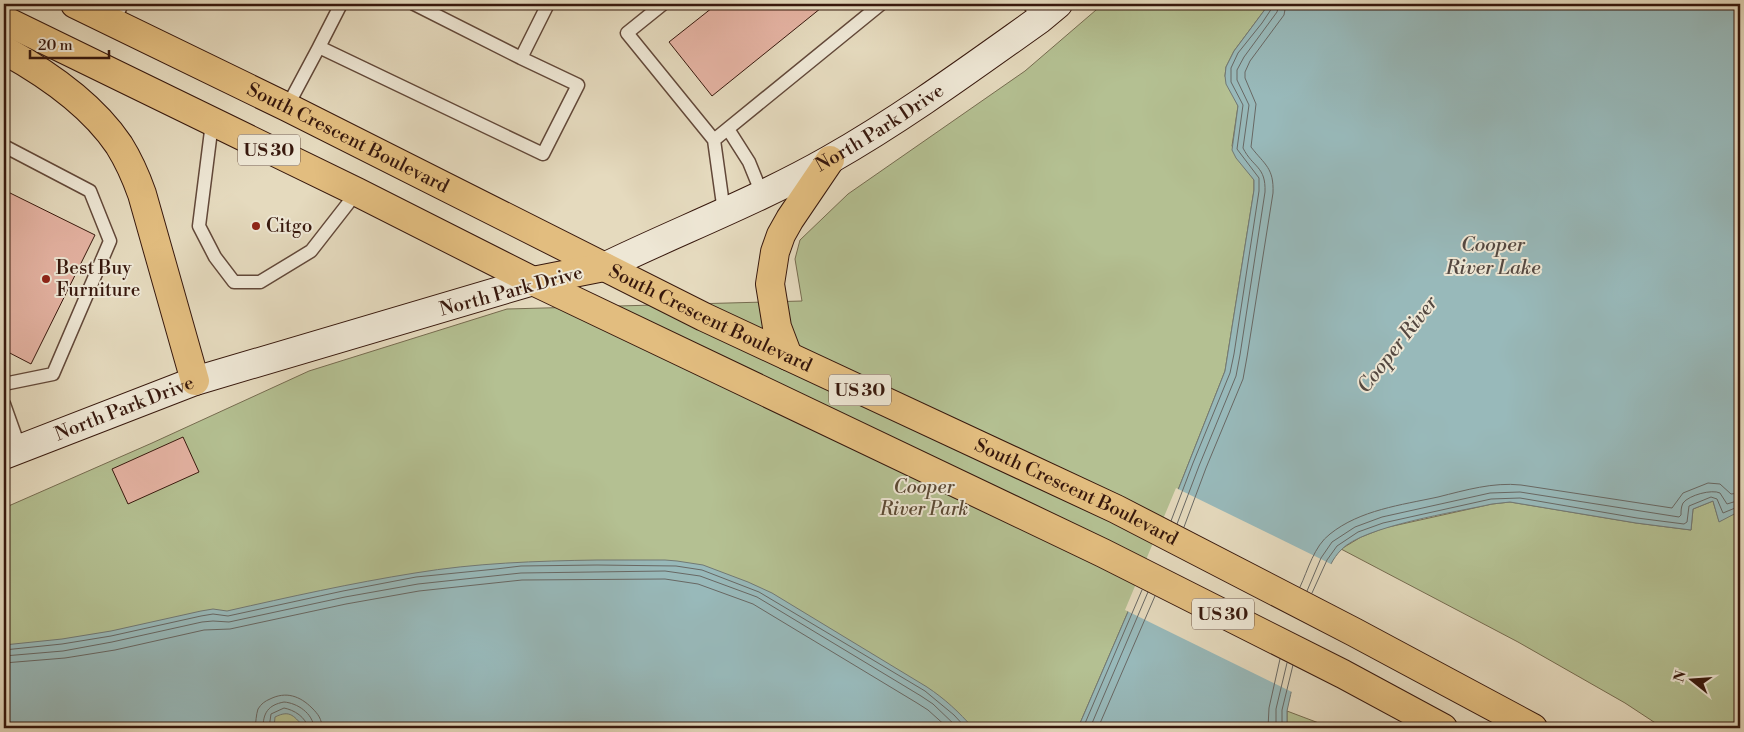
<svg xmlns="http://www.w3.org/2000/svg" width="1744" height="732" font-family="'Libre Bodoni',serif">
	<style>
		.green { fill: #b4c092; stroke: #766c50 }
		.water { fill: #98b9ba; stroke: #717975 }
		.pier { fill: #e5dabe }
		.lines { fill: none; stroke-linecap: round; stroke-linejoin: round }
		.shore { stroke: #686864; stroke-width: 1 }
		.building { fill: #e5b3a3; stroke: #37180d }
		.lane-casing { stroke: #624839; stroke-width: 15 }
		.secondary-casing { stroke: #37180d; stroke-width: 30 }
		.highway-casing { stroke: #37180d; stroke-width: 30 }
		.lane { stroke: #eee7d5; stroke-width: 12 }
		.secondary { stroke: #eee7d5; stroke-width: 28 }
		.highway { stroke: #e2bd7f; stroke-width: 28 }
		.poi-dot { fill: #8f2418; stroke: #eee7d5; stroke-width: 2 }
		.labels { text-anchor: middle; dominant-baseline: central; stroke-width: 4; stroke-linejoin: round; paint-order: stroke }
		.shield { fill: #eee7d5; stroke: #6e5649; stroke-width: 1 }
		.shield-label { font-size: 18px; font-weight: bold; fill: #37180d }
		.street-label { font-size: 19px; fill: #37180d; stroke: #eee7d5 }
		.poi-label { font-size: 19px; fill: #37180d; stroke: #eee7d5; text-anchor: start }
		.park-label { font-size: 19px; font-style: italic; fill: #5c4a35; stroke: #eee7d5 }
		.water-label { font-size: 20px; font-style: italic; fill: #544841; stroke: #eee7d5 }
	</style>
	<rect width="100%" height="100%" fill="#e5dabe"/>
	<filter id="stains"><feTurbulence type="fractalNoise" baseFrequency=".004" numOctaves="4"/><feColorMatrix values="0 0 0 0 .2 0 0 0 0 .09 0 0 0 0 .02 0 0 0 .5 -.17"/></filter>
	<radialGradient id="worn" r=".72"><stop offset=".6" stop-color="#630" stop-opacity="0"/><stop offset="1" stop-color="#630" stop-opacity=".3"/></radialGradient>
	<path class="green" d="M1103 4H1269L1234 51 1226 67 1225 76 1238 106 1232 146 1254 180V190L1225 371 1152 556 1078 728H4V508L152 443 309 371 507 309 802 301 795 259 800 240 848 194 1025 71Z
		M1713 501 1719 521 1740 511V728H1663L1625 703 1518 642 1341 549 1361 537 1384 528 1492 504 1510 502 1636 523 1691 530 1693 509Z
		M1287 711 1332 728H1287Z"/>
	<path class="water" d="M1269 4H1740V511L1719 522 1713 501 1693 509 1691 530 1636 523 1510 502 1492 504C1457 512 1363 526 1341 550 1333 558 1328 569 1324 580 1305 621 1297 667 1287 711V728H1078L1152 556 1225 371 1254 190V180L1236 158 1232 150 1238 106 1226 84 1225 76 1226 67 1234 51Z
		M597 560H665L677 561 703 565 748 582 772 593 927 687C945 699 959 712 973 728H305C294 717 291 709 275 717L274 728H4V645L62 639 111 631 201 611 213 609 227 611C289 597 352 583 415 573 475 563 536 561 597 560Z"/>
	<path class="pier" d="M1176 488 1333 565 1314 606 1294 693 1125 610Z"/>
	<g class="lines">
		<path class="shore" d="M1171 521 1193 463 1230 373 1234 354 1259 191V178L1237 149 1243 105 1231 82V68L1238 53 1262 23 1272 8 1273 4
			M1177 524 1199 466 1236 376 1240 355 1265 192C1266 166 1253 168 1243 148L1249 105 1237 80V70L1244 57 1277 12 1279 4
			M1184 527 1206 468 1243 379 1247 357 1273 193C1274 168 1265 165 1251 147L1256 104 1245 78V72L1250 61 1284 15 1286 4
			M1300 587C1308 570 1314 546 1330 534 1360 510 1401 505 1438 497 1466 490 1493 482 1521 485L1672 508 1683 493 1708 483 1720 484 1731 494 1740 493
			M1307 591 1321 558 1332 542 1355 527 1382 517 1490 493 1520 492 1679 517 1681 515C1681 511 1681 507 1683 503 1689 495 1712 489 1720 493L1727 504 1740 500
			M1312 593 1327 560 1337 546 1358 532 1383 523 1491 499 1520 498 1637 518 1684 524 1687 522 1689 506 1711 497 1717 499 1723 513 1740 506
			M4 650 62 644 111 636 201 616 213 614 228 616 343 591 416 577 496 569 521 566 597 565 676 566 702 570 759 592 925 691 954 715 966 728
			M4 656 63 651 112 642 202 622 213 621 229 622 345 597 418 584 521 573 665 571 700 576 757 597 921 696 933 704 958 728
			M4 663 65 658 115 650 204 630 230 629 346 604 419 591 522 580 665 579 698 584 753 604 917 703 928 710 948 728
			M255 728C256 722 256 715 258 709 261 704 265 701 270 699 286 691 300 696 312 708 318 714 322 719 322 728
			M263 728C263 713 268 705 284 702 297 703 313 713 314 728
			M269 728 271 714 284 708C294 710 306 717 308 728
			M1083 728 1142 590
			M1090 728 1148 592
			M1098 728 1155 596
			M1268 728 1269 708 1280 659
			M1276 728V709L1287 663
			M1282 728V710L1293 665"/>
	</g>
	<path class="building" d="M717 4H826L712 96 669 42Z
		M4 190 95 235 31 364 4 350Z
		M183 437 199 472 128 504 112 469Z"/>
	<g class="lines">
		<g class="lane-casing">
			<path id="lane" d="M341 4 319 47 543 154 578 85 521 58 548 4
				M414 4 521 58
				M663 4 627 33 714 140 724 212
				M1029 4 1040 19
				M113 23 122 4
				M287 107 319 47
				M212 123 199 226 215 257 234 282H260L311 251 357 192
				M728 129 749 162 762 194
				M714 140 881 4
				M4 146 90 191 110 241 53 374 4 384
				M4 404 20 449"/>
		</g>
		<g class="secondary-casing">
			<g id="secondary">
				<path id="s1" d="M604 267C678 231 757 201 829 160 903 118 971 68 1040 19L1058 4"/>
				<path id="s2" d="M4 455 195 381 533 281"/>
			</g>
		</g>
		<g class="highway-casing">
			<g id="highway">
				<path id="s3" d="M75 4 287 107 704 317 1116 509 1354 632 1533 728"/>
				<path d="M4 20 357 192 533 281 1103 553 1343 674 1443 728"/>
				<path d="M4 50C46 73 92 105 119 145 129 161 136 177 142 194L195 381"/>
				<path d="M533 281 604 267"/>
				<path d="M788 356 777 327 770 284 775 252 781 235 790 219 830 160"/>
			</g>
		</g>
		<use href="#lane" class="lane"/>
		<use href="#secondary" class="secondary"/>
		<use href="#highway" class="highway"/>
	</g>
	<g class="poi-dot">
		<circle cx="256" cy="226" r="5"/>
		<circle cx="46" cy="279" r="5"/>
	</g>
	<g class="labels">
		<g class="shield">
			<rect x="238" y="134.5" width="62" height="31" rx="4"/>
			<rect x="829" y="374.5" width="62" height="31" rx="4"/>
			<rect x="1192" y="598.5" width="62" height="31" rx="4"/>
		</g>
		<g class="shield-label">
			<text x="269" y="150">US 30</text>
			<text x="860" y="390">US 30</text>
			<text x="1223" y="614">US 30</text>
		</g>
		<g class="street-label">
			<text stroke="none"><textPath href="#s1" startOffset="309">North Park Drive</textPath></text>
			<text stroke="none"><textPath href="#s3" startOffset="304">South Crescent Boulevard</textPath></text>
			<text transform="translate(511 291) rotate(-15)">North Park Drive</text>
			<text stroke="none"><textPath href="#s3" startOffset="709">South Crescent Boulevard</textPath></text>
			<text stroke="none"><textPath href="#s2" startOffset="129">North Park Drive</textPath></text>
			<text stroke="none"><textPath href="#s3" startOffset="1114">South Crescent Boulevard</textPath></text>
		</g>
		<g class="poi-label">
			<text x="266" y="226">Citgo</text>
			<text x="56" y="268">Best Buy<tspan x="56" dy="22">Furniture</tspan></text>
		</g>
		<g class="park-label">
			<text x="924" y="487">Cooper<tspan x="924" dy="22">River Park</tspan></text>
		</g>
		<g class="water-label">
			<text x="1493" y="245">Cooper<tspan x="1493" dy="23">River Lake</tspan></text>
			<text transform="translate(1398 345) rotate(-52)">Cooper River</text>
		</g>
	</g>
	<rect width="1744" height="732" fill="none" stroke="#e5dabe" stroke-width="20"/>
	<rect x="5" y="5" width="1734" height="722" fill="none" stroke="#37180d" stroke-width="2.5"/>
	<rect x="10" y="10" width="1724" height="712" fill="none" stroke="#37180d"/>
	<g transform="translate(1692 680) rotate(287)" stroke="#eee7d5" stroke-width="4" paint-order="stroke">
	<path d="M0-4L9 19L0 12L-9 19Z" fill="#37180d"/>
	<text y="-8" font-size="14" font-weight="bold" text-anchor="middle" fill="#37180d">N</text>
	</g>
	<path d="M30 50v8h79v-8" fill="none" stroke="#37180d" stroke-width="2.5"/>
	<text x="38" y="50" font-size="15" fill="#37180d" stroke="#eee7d5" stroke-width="4" paint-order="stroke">20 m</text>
	<rect width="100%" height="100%" filter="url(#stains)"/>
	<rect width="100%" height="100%" fill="url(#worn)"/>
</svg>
